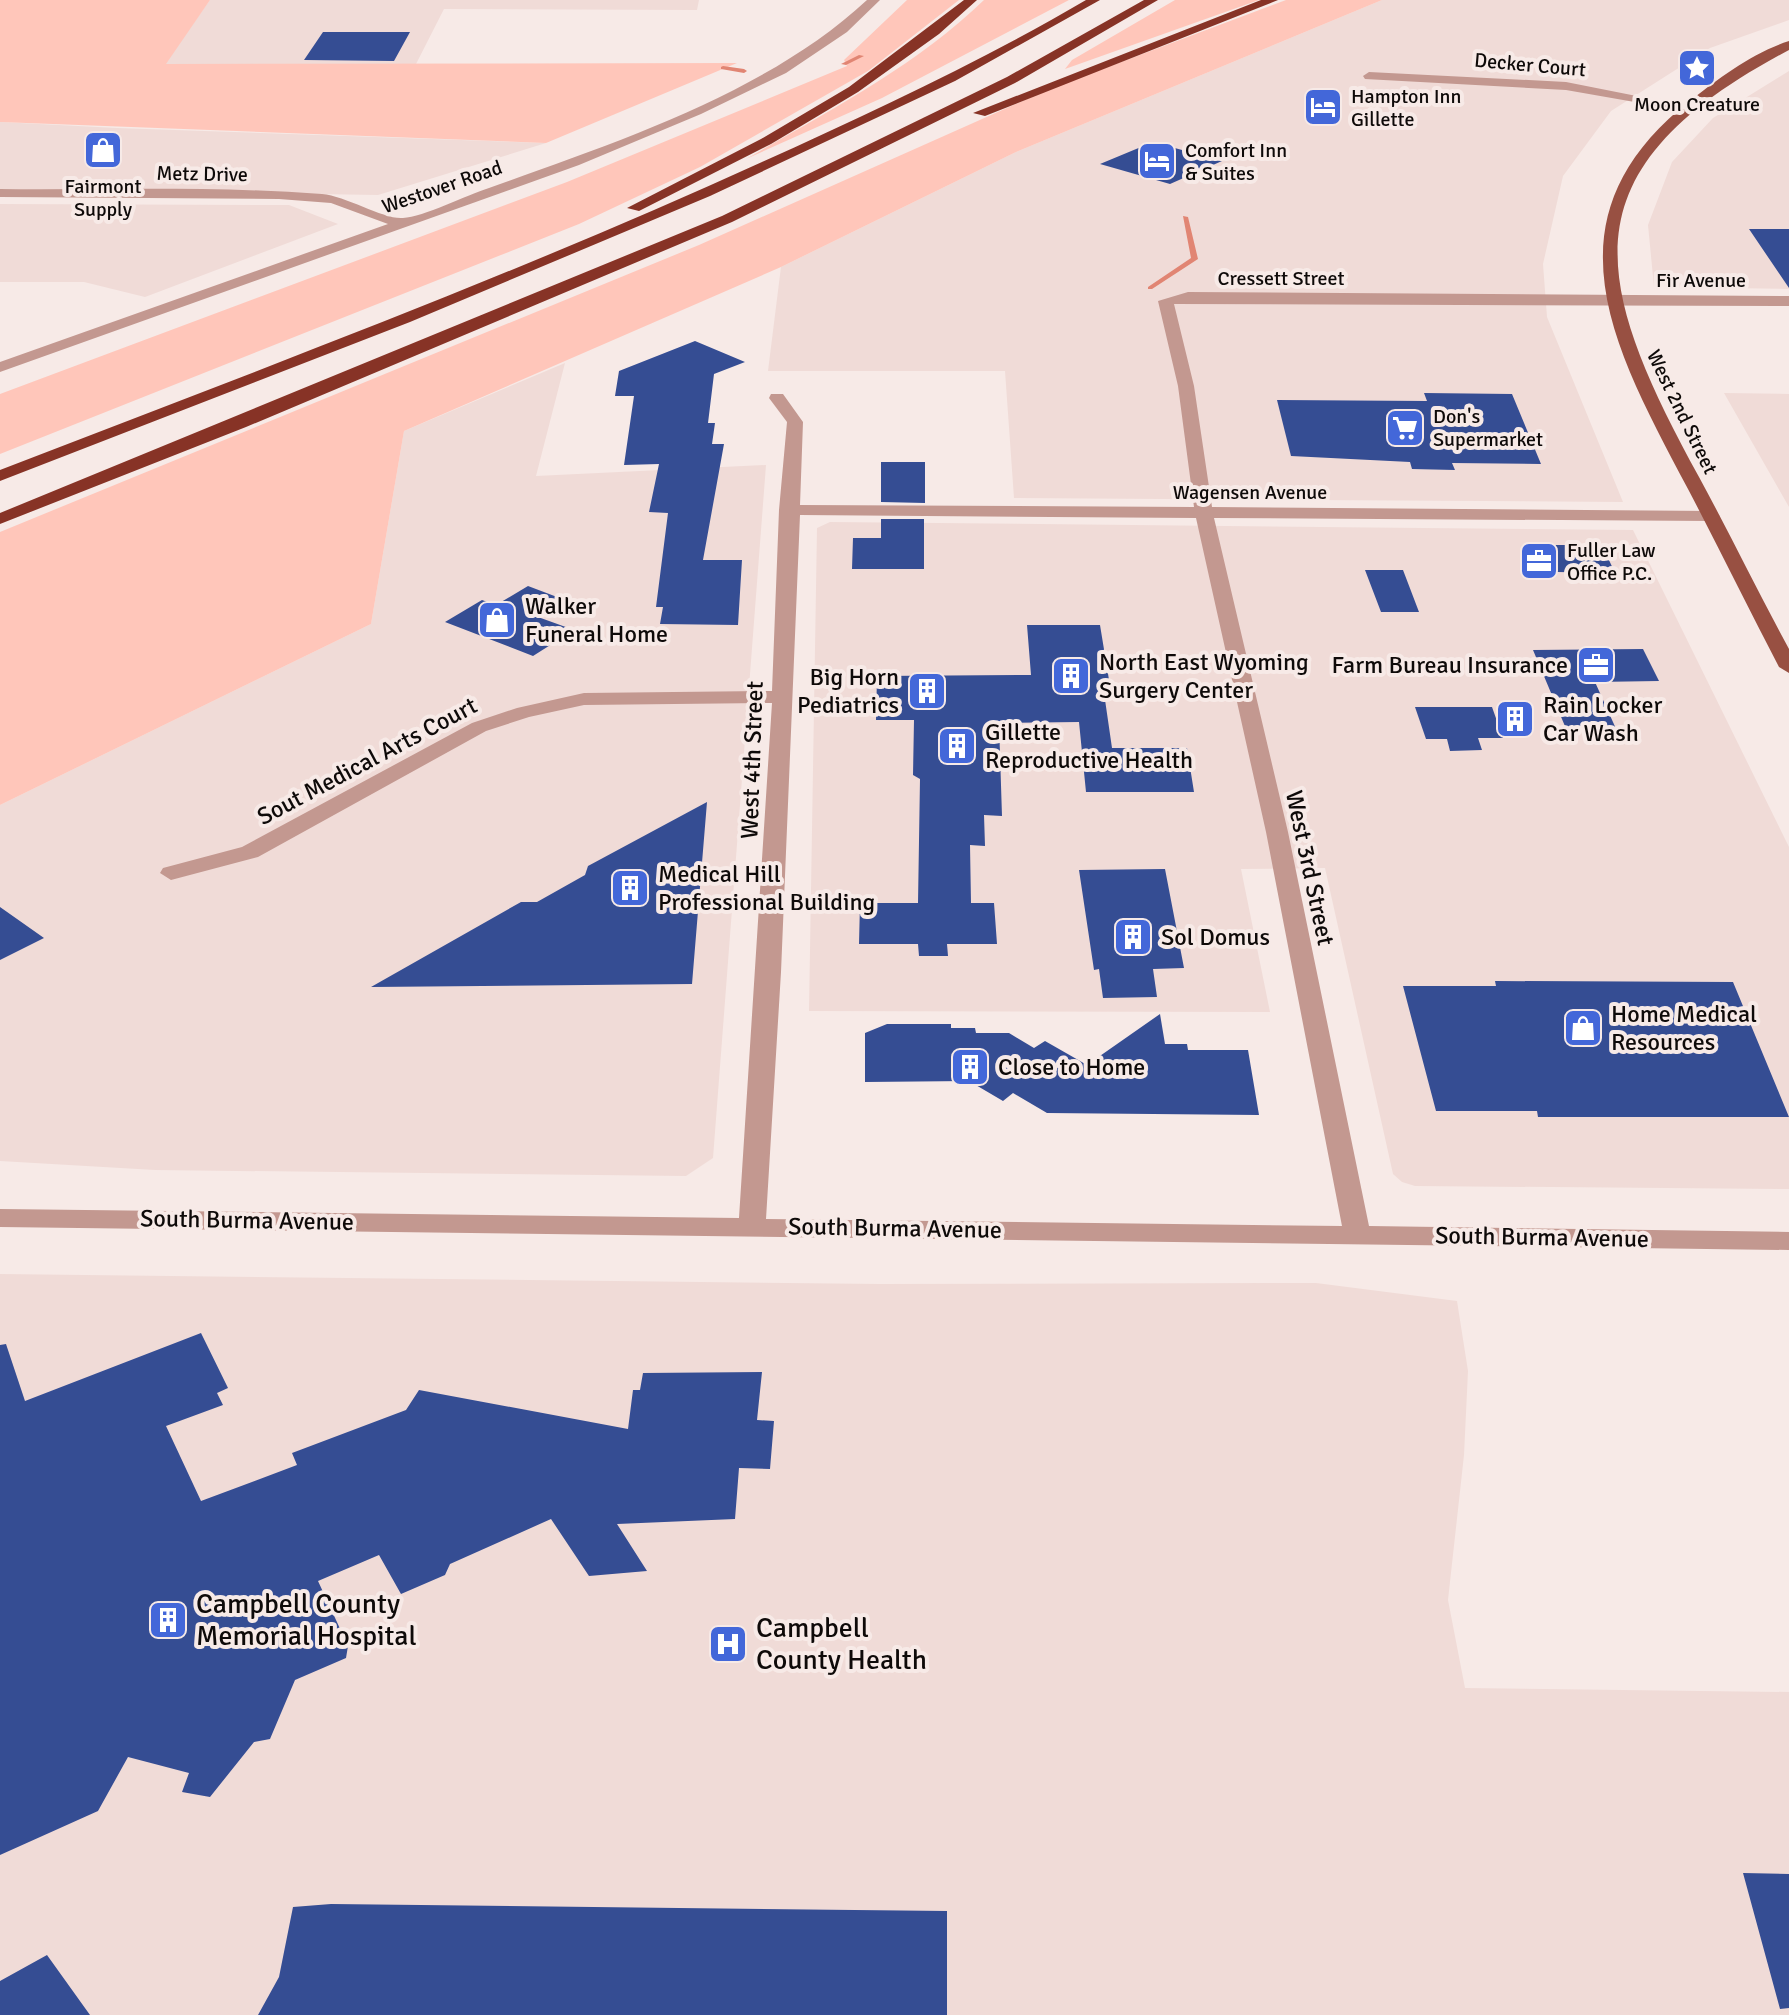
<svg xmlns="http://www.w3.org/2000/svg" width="1789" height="2015" font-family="Signika,sans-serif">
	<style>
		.built { fill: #f0dbd7 }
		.green { fill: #ffc6ba }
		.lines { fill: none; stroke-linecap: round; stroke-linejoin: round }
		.stream { fill: #e18573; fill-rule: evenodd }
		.building { fill: #354d93 }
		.minor { fill: #c39890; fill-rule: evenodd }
		.major { fill: #985042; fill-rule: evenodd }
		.highway { fill: #873326; fill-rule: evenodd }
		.labels { text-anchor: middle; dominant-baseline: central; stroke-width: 8; stroke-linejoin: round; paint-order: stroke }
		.far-street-label { font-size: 20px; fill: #0e0a09; stroke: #f7eae7 }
		.far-poi-label { font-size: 20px; fill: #0e0a09; stroke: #f7eae7; text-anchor: start }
		.poi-label { font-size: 24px; fill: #0e0a09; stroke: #f7eae7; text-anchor: start }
		.street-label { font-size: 24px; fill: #0e0a09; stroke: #f7eae7 }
		.near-poi-label { font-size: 28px; fill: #0e0a09; stroke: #f7eae7; text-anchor: start }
	</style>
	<rect width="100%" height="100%" fill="#f7eae7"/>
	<path class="built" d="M210 0H699L697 10 444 9 416 64H164Z
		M1382 0H1789V20L1710 48 1611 111 1563 176 1543 264 1547 317 1623 502 1014 498 1005 371H768L781 267 1016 152Z
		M1789 71V289L1654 287 1648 225 1672 162 1713 118Z
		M0 122 117 128 546 143 378 195 0 189Z
		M0 204 289 205 338 224 145 297 84 282H0Z
		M565 363 536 476 766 465 713 1158 686 1176 155 1170 0 1161V805L371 624 404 431Z
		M1724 393 1789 394V507Z
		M830 522 1633 530 1789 847V1189L1415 1186 1402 1182 1393 1174 1325 868 1241 869 1270 1012 809 1011 817 528Z
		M0 1274 880 1284 1316 1283 1457 1301 1468 1371 1464 1455 1448 1600 1465 1688 1789 1692V2015H0Z"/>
	<path class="green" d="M0 0H210L166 64 737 63 546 143 0 122Z
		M907 0H959L868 71 700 167 579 224 0 454V394L567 182 847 66 844 60Z
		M984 0H1069L882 98 746 159C827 112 916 66 984 0Z
		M1175 0H1259L1065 69 1072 60Z
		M1286 0H1382L1016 152 781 267 404 431 371 624 0 805V532L699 245 1052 88Z"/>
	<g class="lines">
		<path class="stream" d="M859 55 864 56 846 65 841 64Z
			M723 66 744 69 747 71 744 73 721 69V67Z
			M1183 216 1188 217 1198 259 1152 289H1148V287L1191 258Z"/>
	</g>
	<path class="building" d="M323 32H410L394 61 304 60Z
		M1153 142 1222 161 1170 184 1100 164Z
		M1749 229H1789V288Z
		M695 341 745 362 714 374 708 423H715L712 444H724L703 560H742L738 625 660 624 663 607H656L668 513 649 512 659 464 624 465 634 396H615L619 371Z
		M1424 393 1512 394 1541 464 1452 463 1455 470 1412 469 1410 462 1291 456 1277 400 1427 401Z
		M881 462H925V503L881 502Z
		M881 519H924V569H852L853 538H881Z
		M1544 545H1602L1615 573 1557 572Z
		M1365 570H1403L1419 612H1381Z
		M528 586 565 600 538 617 574 630 533 656 445 622 482 600 496 605Z
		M1027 625H1100L1110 686H1103L1112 748H1187L1194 792H1086L1079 722 999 723 1002 816 984 815 985 846 970 845 971 903H994L997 944H947L948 956H919L918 944H859L860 903H918L920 779 913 775 914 720H876L877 676 1031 675Z
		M1643 649 1659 681 1595 682 1617 731H1567L1533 650Z
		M1415 707H1492L1503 738H1478L1482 750 1450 751 1447 739H1426Z
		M707 802 692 984 371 987 521 902H537L585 875 588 866Z
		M1165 869 1184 968 1153 969 1157 997 1103 998 1099 969 1094 970 1079 870Z
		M0 907 44 938 0 960Z
		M1495 981 1733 982 1789 1117H1538L1537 1111H1436L1403 986H1496Z
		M1160 1014 1165 1044H1187L1188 1050H1248L1259 1115 1047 1113 1013 1093 1003 1101 969 1081 865 1082V1033L887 1024H951V1028H975L976 1033H1009L1034 1048 1045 1041 1087 1065Z
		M201 1333 228 1388 217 1393 223 1405 166 1426 201 1501 297 1465 292 1453 406 1410 419 1390 628 1429 633 1390H640L643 1373 762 1372 757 1420 774 1421 770 1469 739 1468 735 1519 617 1524 647 1571 589 1576 551 1519 450 1564 445 1575 401 1594 379 1555 318 1581 348 1646 346 1658 295 1680 270 1739 254 1742 210 1797 182 1792 189 1773 128 1757 98 1811 0 1855V1345L6 1344 25 1401Z
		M1743 1873 1789 1874V2008L1780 2009Z
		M331 1904 947 1911V2015H258L279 1977 293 1907Z
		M47 1955 90 2015H0V1981Z"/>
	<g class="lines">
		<path class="minor" d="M867 0H880L847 32 786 73 701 114 579 165 0 372V362L388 224 331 203 279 199 0 197V189C107 190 215 186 322 194 346 196 385 220 403 218 423 217 467 195 489 188 617 142 767 93 867 0Z
			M1369 72 1566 82 1692 107 1686 111 1566 90 1365 79 1363 76Z
			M1188 292 1789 296V306L1174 304 1194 386 1212 507 1711 511 1720 516 1711 521 1214 518 1288 832 1369 1226 1789 1232V1250L0 1227V1209L739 1218 772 703 584 705 529 717 486 731 258 857 171 880 160 873 163 868 242 847 472 723 517 708 584 693 772 691 779 510 787 422 769 398 771 394H783L803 422 800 505 1194 507 1178 386 1158 301ZM800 515 1196 518 1266 832 1342 1226 766 1219 781 972Z"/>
		<path class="major" d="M1789 41V50C1564 169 1590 278 1699 477 1730 534 1758 592 1789 649V673L1779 667C1748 608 1719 548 1688 489 1616 352 1538 219 1691 100 1719 78 1754 52 1789 41Z"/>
		<path class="highway" d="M964 0H977L939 34 858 92 771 144 639 211 627 208 761 139 849 87Z
			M1086 0H1100L955 81 710 196 410 322 0 481V470C256 371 512 276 762 162 872 112 982 61 1086 0Z
			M1144 0H1158L1015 83 732 222 246 427 0 524V513L722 216 1007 77Z
			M1261 0H1278L985 116 973 113Z"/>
	</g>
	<defs>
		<g id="sight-square" transform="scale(2)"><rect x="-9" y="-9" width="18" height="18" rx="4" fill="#4367d9" stroke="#f7eae7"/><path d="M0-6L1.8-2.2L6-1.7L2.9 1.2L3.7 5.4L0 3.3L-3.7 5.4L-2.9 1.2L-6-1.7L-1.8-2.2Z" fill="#fff"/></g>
		<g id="hotel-square" transform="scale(2)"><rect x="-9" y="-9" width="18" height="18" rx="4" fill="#4367d9" stroke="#f7eae7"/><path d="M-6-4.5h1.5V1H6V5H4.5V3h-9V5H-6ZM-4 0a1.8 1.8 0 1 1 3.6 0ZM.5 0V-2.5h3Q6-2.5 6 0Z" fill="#fff"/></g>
		<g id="shop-square" transform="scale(2)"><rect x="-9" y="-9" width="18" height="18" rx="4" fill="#4367d9" stroke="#f7eae7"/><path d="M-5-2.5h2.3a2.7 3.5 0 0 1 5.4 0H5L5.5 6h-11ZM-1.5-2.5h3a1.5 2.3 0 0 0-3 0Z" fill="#fff"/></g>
		<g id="supermarket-square" transform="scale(2)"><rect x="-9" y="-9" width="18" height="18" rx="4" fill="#4367d9" stroke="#f7eae7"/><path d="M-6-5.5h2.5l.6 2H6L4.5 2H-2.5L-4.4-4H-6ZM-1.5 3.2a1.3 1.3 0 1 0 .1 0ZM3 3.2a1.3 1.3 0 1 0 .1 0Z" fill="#fff"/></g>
		<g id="office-square" transform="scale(2)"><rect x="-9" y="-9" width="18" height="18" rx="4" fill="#4367d9" stroke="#f7eae7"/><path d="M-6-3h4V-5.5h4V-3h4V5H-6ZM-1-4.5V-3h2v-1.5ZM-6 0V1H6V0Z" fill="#fff"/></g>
		<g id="building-square" transform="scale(2)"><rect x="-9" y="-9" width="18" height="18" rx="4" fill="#4367d9" stroke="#f7eae7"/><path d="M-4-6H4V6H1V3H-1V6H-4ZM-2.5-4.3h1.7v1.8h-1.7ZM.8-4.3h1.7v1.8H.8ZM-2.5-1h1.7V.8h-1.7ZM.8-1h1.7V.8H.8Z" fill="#fff"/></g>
		<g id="hospital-square" transform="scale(2)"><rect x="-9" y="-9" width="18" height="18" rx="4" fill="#4367d9" stroke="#f7eae7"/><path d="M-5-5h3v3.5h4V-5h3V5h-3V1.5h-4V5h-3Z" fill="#fff"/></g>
	</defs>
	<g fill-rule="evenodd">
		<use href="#sight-square" x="1697" y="68"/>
		<use href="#hotel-square" x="1323" y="107"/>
		<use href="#shop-square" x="103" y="150"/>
		<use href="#hotel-square" x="1157" y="161"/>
		<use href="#supermarket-square" x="1405" y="428"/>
		<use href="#office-square" x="1539" y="561"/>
		<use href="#shop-square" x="497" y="620"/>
		<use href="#office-square" x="1596" y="665"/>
		<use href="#building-square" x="1071" y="676"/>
		<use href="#building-square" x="927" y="691"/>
		<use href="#building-square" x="1515" y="719"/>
		<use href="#building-square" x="957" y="746"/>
		<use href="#building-square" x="630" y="888"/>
		<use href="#building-square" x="1133" y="937"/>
		<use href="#shop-square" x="1583" y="1028"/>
		<use href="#building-square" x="970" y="1067"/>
		<use href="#building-square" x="168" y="1620"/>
		<use href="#hospital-square" x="728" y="1644"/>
	</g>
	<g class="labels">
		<g class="far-street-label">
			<text transform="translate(1530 65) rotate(5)">Decker Court</text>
			<text transform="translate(202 174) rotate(1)">Metz Drive</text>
			<text transform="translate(442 187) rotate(-19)">Westover Road</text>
			<text x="1281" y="278">Cressett Street</text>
			<text x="1701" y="280">Fir Avenue</text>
			<text transform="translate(1682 412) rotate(64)">West 2nd Street</text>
			<text x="1250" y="492">Wagensen Avenue</text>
		</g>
		<g class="far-poi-label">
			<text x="1351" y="96">Hampton Inn<tspan x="1351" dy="23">Gillette</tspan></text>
			<text x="1697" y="104" text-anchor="middle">Moon Creature</text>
			<text x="1185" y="150">Comfort Inn<tspan x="1185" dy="23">&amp; Suites</tspan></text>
			<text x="103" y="186" text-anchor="middle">Fairmont<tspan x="103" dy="23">Supply</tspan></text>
			<text x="1433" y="416">Don's<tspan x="1433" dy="23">Supermarket</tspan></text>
			<text x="1567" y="550">Fuller Law<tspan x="1567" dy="23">Office P.C.</tspan></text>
		</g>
		<g class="poi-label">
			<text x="525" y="606">Walker<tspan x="525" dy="28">Funeral Home</tspan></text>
			<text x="1099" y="662">North East Wyoming<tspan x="1099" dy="28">Surgery Center</tspan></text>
			<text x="1568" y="665" text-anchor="end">Farm Bureau Insurance</text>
			<text x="899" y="677" text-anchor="end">Big Horn<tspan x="899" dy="28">Pediatrics</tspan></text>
			<text x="1543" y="705">Rain Locker<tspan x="1543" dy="28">Car Wash</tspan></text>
			<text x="985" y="732">Gillette<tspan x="985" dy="28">Reproductive Health</tspan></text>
			<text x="658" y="874">Medical Hill<tspan x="658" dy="28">Professional Building</tspan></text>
			<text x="1161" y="937">Sol Domus</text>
			<text x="1611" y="1014">Home Medical<tspan x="1611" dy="28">Resources</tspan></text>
			<text x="998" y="1067">Close to Home</text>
		</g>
		<g class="street-label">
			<text transform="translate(752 760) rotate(-88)">West 4th Street</text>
			<text transform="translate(367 761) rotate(-28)">Sout Medical Arts Court</text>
			<text transform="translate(1310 868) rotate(78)">West 3rd Street</text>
			<text transform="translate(247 1220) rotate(1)">South Burma Avenue</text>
			<text transform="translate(895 1228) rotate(1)">South Burma Avenue</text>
			<text transform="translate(1542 1237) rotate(1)">South Burma Avenue</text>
		</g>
		<g class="near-poi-label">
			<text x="196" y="1604">Campbell County<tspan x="196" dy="32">Memorial Hospital</tspan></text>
			<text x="756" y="1628">Campbell<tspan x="756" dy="32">County Health</tspan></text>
		</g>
	</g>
</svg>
